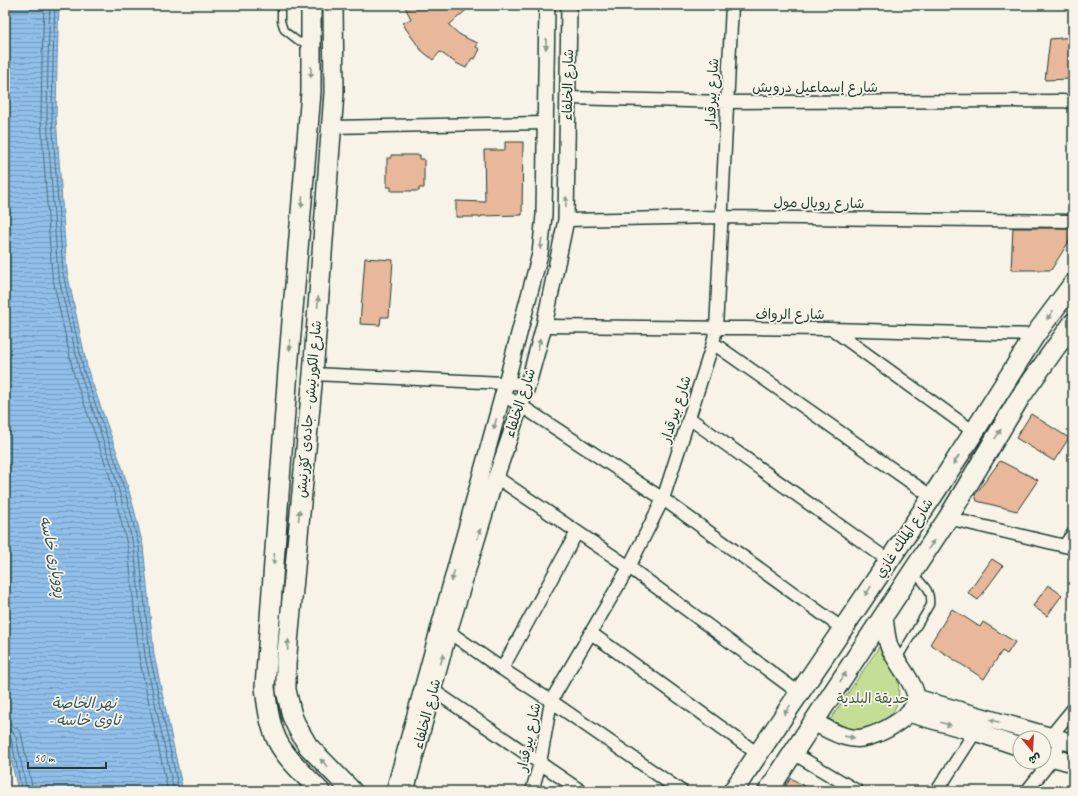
<svg xmlns="http://www.w3.org/2000/svg" width="1078" height="796" font-family="Caveat,'Playpen Sans Arabic',sans-serif">
	<style>
		.park { fill: #c5de95; stroke: #728e64 }
		.water { fill: url(#water-rules); stroke: #638ba1 }
		.lines { fill: none; stroke-linecap: round; stroke-linejoin: round }
		.shore { stroke: #4c717d; stroke-width: 1 }
		.building { fill: #e9b89a; stroke: #1f3d34 }
		.service-casing { stroke: #1f3d34; stroke-width: 9 }
		.minor-casing { stroke: #1f3d34; stroke-width: 15 }
		.tertiary-casing { stroke: #1f3d34; stroke-width: 18 }
		.secondary-casing { stroke: #1f3d34; stroke-width: 20 }
		.primary-casing { stroke: #1f3d34; stroke-width: 22 }
		.service { stroke: #f7f3e8; stroke-width: 6 }
		.minor { stroke: #f7f3e8; stroke-width: 12 }
		.tertiary { stroke: #f7f3e8; stroke-width: 15 }
		.secondary { stroke: #f7f3e8; stroke-width: 17 }
		.primary { stroke: #f7f3e8; stroke-width: 19 }
		.oneway { fill: #8b988e }
		.labels { text-anchor: middle; dominant-baseline: central; stroke-width: 3.5; stroke-linejoin: round; paint-order: stroke }
		.street-label { font-size: 14px; fill: #1f3d34; stroke: #f7f3e8 }
		.park-label { font-size: 14px; fill: #405d47; stroke: #f7f3e8 }
		.water-label { font-size: 15px; font-style: italic; fill: #365758; stroke: #f7f3e8 }
	</style>
	<defs>
		<pattern id="water-rules" width="6" height="5" patternUnits="userSpaceOnUse"><rect width="6" height="5" fill="#90bfea"/><path d="M0 2.5h6" fill="none" stroke="#759cbe"/></pattern>
	</defs>
	<rect width="100%" height="100%" fill="#f7f3e8"/>
	<filter id="ink" filterUnits="userSpaceOnUse"><feTurbulence type="fractalNoise" baseFrequency=".025" numOctaves="2"/><feDisplacementMap in="SourceGraphic" scale="8" xChannelSelector="R" yChannelSelector="G"/><feConvolveMatrix kernelMatrix="1 2 1 2 8 2 1 2 1" color-interpolation-filters="sRGB"/></filter>
	<g filter="url(#ink)">
		<path class="park" d="M879 647C886 657 896 669 898 682 902 704 892 721 870 728 868 728 864 730 862 730 850 731 839 726 828 723Z"/>
		<path class="water" d="M5 5H59L57 60 56 118 67 272 88 371 123 470 134 509 143 546 154 655 183 791H18L5 731Z"/>
		<g class="lines">
			<path class="shore" d="M44 5 42 60 41 119 52 275 74 375 109 474 128 548 139 657 168 791
				M50 5 48 60 47 118 58 274 80 373 114 472 134 547 145 656 174 791
				M55 5 53 60 52 118 63 273 84 372 119 471 130 510 139 547 150 656 179 791
				M5 724C12 724 17 727 21 733L33 791
				M5 730 12 731 16 737 27 791
				M5 735H8L11 738 22 791"/>
		</g>
		<path class="building" d="M404 5H435L438 8 443 5H472L449 25 459 34 470 40 478 43 476 47 480 49 475 59 472 58 466 68 456 63 440 52 433 60 421 50 406 29 403 23 411 19Z
			M1073 37V79L1045 80 1050 39Z
			M505 142H523L522 215 481 216V217H456V201L485 202 484 150H505Z
			M391 155H420V159H424V188H419V191H391V187H387V158H391Z
			M1013 228H1073V235L1051 270H1011Z
			M365 258 393 260 389 317H381L380 325 360 324Z
			M1031 414 1069 438 1054 461 1016 438Z
			M1000 461 1038 480 1017 511 977 501 975 495Z
			M992 559 1003 566 978 600 968 593Z
			M1048 585 1062 595 1047 616 1033 606Z
			M952 609 980 627 983 622 1015 642 1007 654 1002 651 984 679 930 644Z
			M791 778 812 791H782Z"/>
		<g class="lines">
			<g class="service-casing">
				<path id="service" d="M281 5V21L284 30 298 41 310 44
					M898 659 930 605C932 589 923 585 914 573"/>
			</g>
			<g class="minor-casing">
				<path id="minor" d="M568 98 727 102 1062 101 1073 102
					M331 127 545 123
					M566 220 721 217 1073 221
					M544 326 832 329 1035 335
					M832 329 974 432
					M713 343 932 497
					M313 374 528 384
					M503 395 520 405 663 499 843 629
					M689 418 888 560
					M496 477 629 567 799 693
					M948 518 1073 548
					M1064 546 1073 534
					M449 632 502 669 551 701 681 791
					M591 633 758 754
					M502 669 577 532
					M434 691 581 791
					M1050 737 1073 709
					M793 753 857 791
					M532 791 540 763 551 701 629 567 663 499 689 418 713 343 716 329 732 5
					M937 791 975 732
					M1027 791 1053 758 1061 740"/>
			</g>
			<g class="tertiary-casing">
				<path id="tertiary" d="M394 791 506 383 540 254 544 215 547 5
					M406 791 449 632 496 477 528 384 544 326 566 220 569 5"/>
			</g>
			<g class="secondary-casing">
				<path id="secondary" d="M916 698 1073 743
					M908 713 975 732 1020 747
					M814 722C823 727 837 735 847 737 851 738 858 739 862 738 879 735 915 717 916 698 916 684 894 660 889 646 886 637 885 626 884 616
					M1044 755 1073 763"/>
			</g>
			<g class="primary-casing">
				<path id="primary" d="M311 5V92L288 370 265 687C267 704 269 722 276 738 284 757 306 776 320 791
					M333 5 334 93 313 374 286 664V690L292 716 297 727 308 746 352 791
					M733 791 932 497 974 432 1035 335 1073 284
					M768 791 948 518 1019 399 1073 323"/>
			</g>
			<use href="#service" class="service"/>
			<use href="#minor" class="minor"/>
			<use href="#tertiary" class="tertiary"/>
			<use href="#secondary" class="secondary"/>
			<use href="#primary" class="primary"/>
		</g>
		<defs><path id="oneway-solid" d="M-6-.8H1V-3.2L6.5 0L1 3.2V.8H-6Z"/></defs>
		<g class="oneway">
			<use href="#oneway-solid" transform="translate(546 44) rotate(91)"/>
			<use href="#oneway-solid" transform="translate(311 72) rotate(90)"/>
			<use href="#oneway-solid" transform="translate(302 202) rotate(95)"/>
			<use href="#oneway-solid" transform="translate(566 202) rotate(-89)"/>
			<use href="#oneway-solid" transform="translate(541 244) rotate(96)"/>
			<use href="#oneway-solid" transform="translate(318 302) rotate(-86)"/>
			<use href="#oneway-solid" transform="translate(1050 315) rotate(126)"/>
			<use href="#oneway-solid" transform="translate(539 344) rotate(-75)"/>
			<use href="#oneway-solid" transform="translate(290 345) rotate(95)"/>
			<use href="#oneway-solid" transform="translate(495 424) rotate(105)"/>
			<use href="#oneway-solid" transform="translate(998 434) rotate(-59)"/>
			<use href="#oneway-solid" transform="translate(956 460) rotate(123)"/>
			<use href="#oneway-solid" transform="translate(299 515) rotate(-85)"/>
			<use href="#oneway-solid" transform="translate(479 534) rotate(-73)"/>
			<use href="#oneway-solid" transform="translate(931 545) rotate(-56)"/>
			<use href="#oneway-solid" transform="translate(274 559) rotate(94)"/>
			<use href="#oneway-solid" transform="translate(453 576) rotate(105)"/>
			<use href="#oneway-solid" transform="translate(868 591) rotate(123)"/>
			<use href="#oneway-solid" transform="translate(288 645) rotate(-85)"/>
			<use href="#oneway-solid" transform="translate(442 659) rotate(-75)"/>
			<use href="#oneway-solid" transform="translate(843 677) rotate(-57)"/>
			<use href="#oneway-solid" transform="translate(787 710) rotate(124)"/>
			<use href="#oneway-solid" transform="translate(995 721) rotate(-164)"/>
			<use href="#oneway-solid" transform="translate(946 724) rotate(16)"/>
			<use href="#oneway-solid" transform="translate(849 737) rotate(9)"/>
			<use href="#oneway-solid" transform="translate(324 763) rotate(-134)"/>
		</g>
	</g>
	<g class="labels">
		<g class="street-label">
			<text transform="translate(568 85) rotate(-89)">شارع الخلفاء</text>
			<text x="815" y="87">شارع إسماعيل درويش</text>
			<text transform="translate(712 93) rotate(-87)">شارع بيرقدار</text>
			<text transform="translate(819 203) rotate(1)">شارع رويال مول</text>
			<text x="790" y="314">شارع الرواف</text>
			<text transform="translate(520 403) rotate(-72)">شارع الخلفاء</text>
			<text transform="translate(309 409) rotate(-85)">شارع الكورنيش - جادەی کۆرنیش</text>
			<text transform="translate(676 409) rotate(-72)">شارع بيرقدار</text>
			<text transform="translate(904 538) rotate(-56)">شارع الملك غازي</text>
			<text transform="translate(427 714) rotate(-75)">شارع الخلفاء</text>
			<text transform="translate(529 737) rotate(-78)">شارع بيرقدار</text>
		</g>
		<g class="park-label">
			<text x="873" y="698">حديقة البلدية</text>
		</g>
		<g class="water-label">
			<text transform="translate(53 557) rotate(78)">ڕووباری خاسە</text>
			<text x="84" y="703">نهر الخاصة<tspan x="84" dy="17">- ئاوی خاسە</tspan></text>
		</g>
	</g>
	<rect width="1078" height="796" fill="none" stroke="#f7f3e8" stroke-width="20"/>
	<rect x="10" y="10" width="1058" height="776" fill="none" stroke="#1f3d34" stroke-width="1.5" filter="url(#ink)"/>
	<g transform="translate(1032 750) rotate(162)"><circle r="19" fill="#f7f3e8" stroke="#a1aaa0"/>
	<path d="M0-3L7 15L0 10L-7 15Z" fill="#c8321e"/>
	<text y="-6" font-size="11" font-weight="bold" text-anchor="middle" fill="#1f3d34">ش</text>
	</g>
	<path d="M28 762v6h78v-6" fill="none" stroke="#1f3d34" stroke-width="2"/>
	<text x="34" y="762" font-size="12" fill="#1f3d34" stroke="#f7f3e8" stroke-width="3" paint-order="stroke">50 m</text>
</svg>
